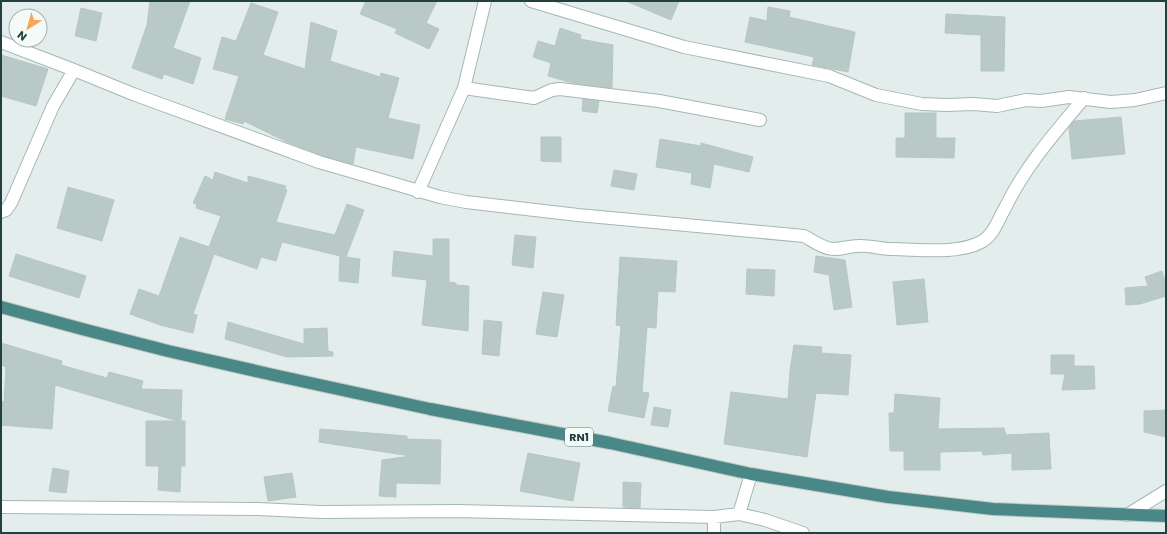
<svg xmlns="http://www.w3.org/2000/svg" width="1167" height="534" font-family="Poppins,sans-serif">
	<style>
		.building { fill: #b9c9c5; stroke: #b6c8c4 }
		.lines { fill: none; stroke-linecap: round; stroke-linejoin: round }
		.minor-casing { stroke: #a5b6b5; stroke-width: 14 }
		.trunk-casing { stroke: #c1cac9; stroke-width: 14 }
		.minor { stroke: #fff; stroke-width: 12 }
		.trunk { stroke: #4a8888; stroke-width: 12 }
		.labels { text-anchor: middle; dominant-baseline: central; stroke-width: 3.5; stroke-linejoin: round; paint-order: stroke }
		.shield { fill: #f4faf8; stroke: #617876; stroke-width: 1 }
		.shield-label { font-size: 11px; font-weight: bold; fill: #22403f }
	</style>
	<rect width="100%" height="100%" fill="#e3eeec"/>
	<path class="building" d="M150 1H190L173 48 201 58 193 84 164 74 162 79 132 68 147 25Z
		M366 1H437L426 23 439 29 429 49 395 33 397 29 360 14Z
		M626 1H679L671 20Z
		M251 3 278 12 263 55 305 69 311 22 337 31 330 61 380 77 381 73 399 78 388 118 420 125 413 159 356 147 353 164 321 155 289 143 244 121 243 124 225 119 239 76 213 69 222 37 236 41Z
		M768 7 790 11 789 17 855 32 848 72 812 65 814 57 745 42 750 17 767 21Z
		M81 8 102 13 96 41 75 36Z
		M946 14 1005 17 1004 71H981V35L945 33Z
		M560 28 581 35 580 39 613 45 612 88 573 83 548 76 551 63 533 57 538 41 555 46Z
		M1 55 48 69 36 106 1 96Z
		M583 99 599 101 597 113 582 111Z
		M905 113H936V138H955L954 158 896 157V138H905Z
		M1121 117 1125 154 1072 159 1069 128 1074 121Z
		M541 137H561V162L541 161Z
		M660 139 701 146V143L753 157 749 172 714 164 710 188 691 184 692 173 656 167Z
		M614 170 637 174 634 190 611 186Z
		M215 172 248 183V176L286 186 285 189 287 190 276 222 335 235 347 204 364 210 346 257 360 259 358 283 339 281 340 256 282 242 276 261 261 257 257 269 214 254 193 314 197 315 193 333 160 325 130 314 139 289 159 296 180 237 209 247 221 216 196 208 197 204 193 203 205 176 213 180Z
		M68 187 114 200 102 241 57 228Z
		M515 235 536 237 533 268 512 265Z
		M433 239H449V282L456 283V285L469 286 468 331 422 325 427 280 392 276 394 251 433 256Z
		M16 254 86 276 79 298 9 276Z
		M816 256 845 260 852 307 834 310 829 275 814 272Z
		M620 257 677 261 675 292 658 291 656 328 647 327 642 392 649 393 644 418 608 411 613 386 616 387 621 326 616 325Z
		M747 269 775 270 774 296 746 294Z
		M1162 271 1166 283V296L1140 304 1126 305 1125 288 1148 286 1145 277Z
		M924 279 928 322 897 325 893 282Z
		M543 292 564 295 557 337 536 334Z
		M484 320 502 322 499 356 482 354Z
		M228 322 304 344V329L327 328 328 351 333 352V356L287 357 225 339Z
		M1 343 62 361 61 365 107 378 109 372 143 381 141 389 182 390 181 421H185V466H181L180 492 158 490 159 466H146V421H178L55 385 52 429 1 425V401L4 402 6 367 1 365Z
		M794 345 822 347 821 353 851 355 848 395 816 393 807 457 724 444 731 392 788 399 790 370Z
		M1051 355H1074V366H1094L1095 389 1062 390 1065 374H1051Z
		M895 394 940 398 938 429 1004 428 1006 435 1049 433 1051 469 1012 470V453L983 455 982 451 940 452V470H904V451H890L889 413H894Z
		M654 407 671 410 668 427 651 425Z
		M1166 410V437L1144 432V411Z
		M320 429 407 436V439L441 440 440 484 396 483V497L379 496 382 460 411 456 319 442Z
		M528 453 580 463 573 501 520 491Z
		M53 468 69 471 66 493 49 491Z
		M292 473 296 497 268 501 264 477Z
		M623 482 641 483 640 508 623 507Z"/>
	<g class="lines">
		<g class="minor-casing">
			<path id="minor" d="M531 1 684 47 829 76 876 95 922 104 946 105 974 104 997 106 1026 100 1041 101 1069 97 1111 102 1135 100 1166 93
				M1 42 74 70 133 94 319 162 440 197 466 202 578 215 804 236C813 241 824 249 834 249 842 249 850 246 858 246 869 245 880 249 891 249 918 249 957 255 981 242 994 235 998 220 1005 208 1026 165 1054 134 1084 98
				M464 88 534 98 552 90 560 89 659 101 760 120
				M418 192 464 88 485 1
				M1 212 6 210 11 203 53 106 74 70
				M1 507 258 509 321 512 457 511 714 517 739 514 765 520 803 533
				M739 514 751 474
				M1127 515 1166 491
				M714 517V533"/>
		</g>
		<g class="trunk-casing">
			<path id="trunk" d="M1 307 86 330 168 351 278 376 430 409 610 443 751 474 888 497 993 509 1166 516"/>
		</g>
		<use href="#minor" class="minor"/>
		<use href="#trunk" class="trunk"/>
	</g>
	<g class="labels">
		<rect class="shield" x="565" y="428" width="28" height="18" rx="3"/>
		<g class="shield-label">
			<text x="579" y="437">RN1</text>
		</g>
	</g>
	<rect width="1167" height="534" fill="none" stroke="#22403f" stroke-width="4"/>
	<g transform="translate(28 28) rotate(217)"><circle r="19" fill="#f4faf8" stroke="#a0b0ae"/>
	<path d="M0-3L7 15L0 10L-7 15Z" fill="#f6a559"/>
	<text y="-6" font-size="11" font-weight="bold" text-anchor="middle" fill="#22403f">N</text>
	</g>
</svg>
